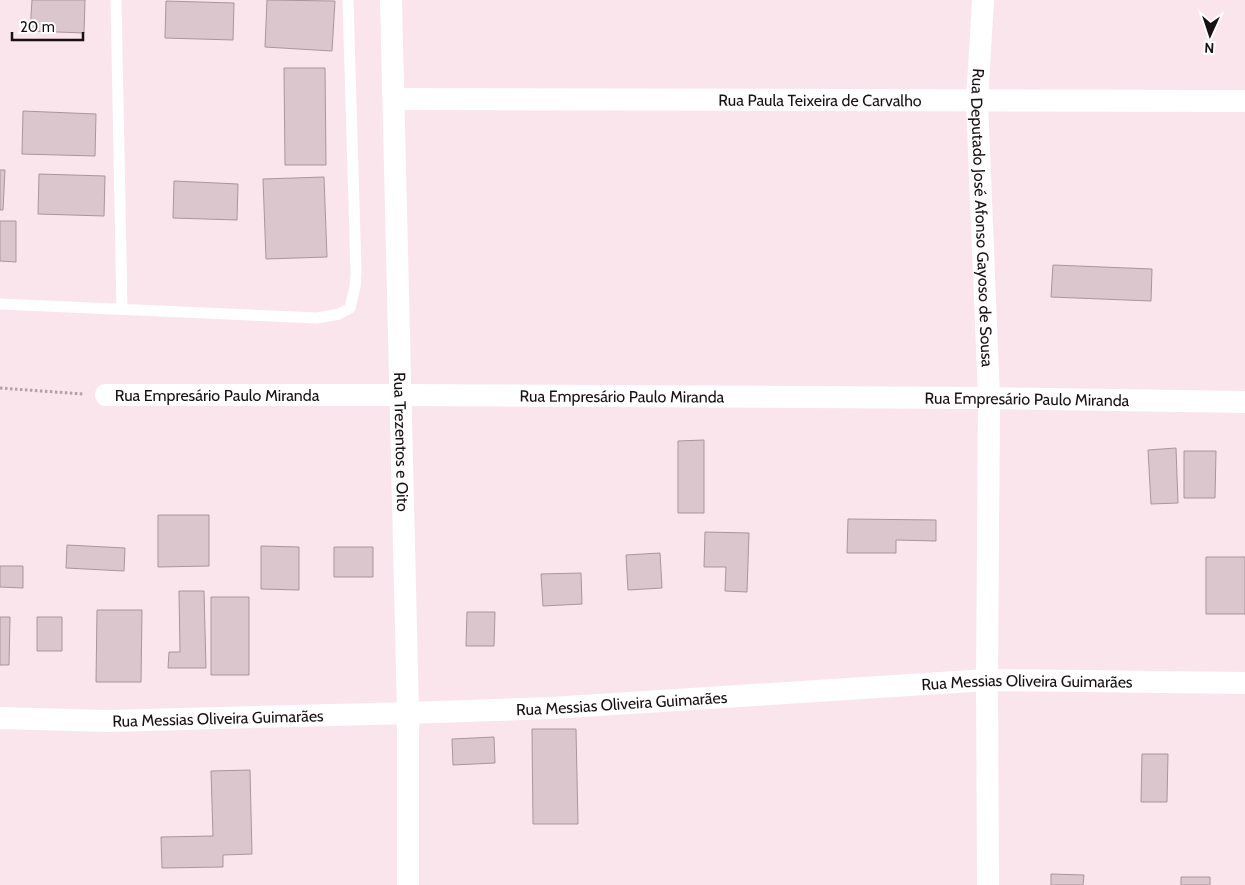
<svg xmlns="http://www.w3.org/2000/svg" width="1245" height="885" font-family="Cabin,sans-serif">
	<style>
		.building { fill: #dbc6ce; stroke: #a9959d }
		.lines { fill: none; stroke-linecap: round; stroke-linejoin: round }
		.path { stroke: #b1a0a6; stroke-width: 3; stroke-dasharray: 2.5 2.5; stroke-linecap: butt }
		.service { stroke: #fff; stroke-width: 11 }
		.minor { stroke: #fff; stroke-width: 22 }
		.labels { text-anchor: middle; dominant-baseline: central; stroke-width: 5; stroke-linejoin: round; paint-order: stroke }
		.street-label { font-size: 16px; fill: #181113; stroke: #fff }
	</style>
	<rect width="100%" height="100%" fill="#fbe5ed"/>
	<path class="building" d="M32 0H85L84 33 30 31Z
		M267 0 335 1 332 51 265 47Z
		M166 1 234 3 233 40 165 38Z
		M284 68H325L326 165H285Z
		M23 111 96 114 95 156 22 154Z
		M0 170H5L3 210H0Z
		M39 174 105 176 104 216 38 214Z
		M324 177 327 257 266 259 263 179Z
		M174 181 238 184 237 220 173 218Z
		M0 221H16V262L0 261Z
		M1053 265 1152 269 1151 301 1051 297Z
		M704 440V513H678V441Z
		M1176 448 1178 503 1151 504 1148 450Z
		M1184 451H1216L1215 498H1184Z
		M158 515H209V566L158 567Z
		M848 519 936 520V541L896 540V553H847Z
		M705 532 749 533 747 592 725 591 726 567H704Z
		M67 545 125 548 124 571 66 568Z
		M261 546 299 547V590L261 589Z
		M334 547H373V577H334Z
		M660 553 662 588 628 590 626 555Z
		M1206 557H1245V614H1206Z
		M0 566H23V588L0 587Z
		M581 573 582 604 543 606 541 574Z
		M179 591H204L206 668H168L169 652H180Z
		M211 597H249V675H211Z
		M97 610H142L141 682H96Z
		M467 612H495L494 646H466Z
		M0 617H10L9 665H0Z
		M37 617H62V651H37Z
		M532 729H576L578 824H533Z
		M494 737 495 763 453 765 452 739Z
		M1142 754H1168L1167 802H1141Z
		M250 770 252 854 223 855V867L162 868 161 837 213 836 211 771Z
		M1051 874 1084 875 1083 885H1051Z
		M1181 877H1210V885H1181Z"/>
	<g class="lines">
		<path class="path" d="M0 388 83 394"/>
		<path class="service" d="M116 0 122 309
			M0 304 317 318 339 314 350 308 355 287 356 273 348 0"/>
		<g class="minor">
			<path id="s1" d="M391 0 408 713V885"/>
			<path id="s2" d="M983 0 977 101 989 398 987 680 988 885"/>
			<path id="s3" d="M394 99 1245 101"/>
			<path id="s4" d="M106 395H401L989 398 1245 402"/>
			<path id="s5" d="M0 718 108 721 408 713 552 708 987 680 1245 683"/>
		</g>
	</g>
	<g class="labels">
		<g class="street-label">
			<text stroke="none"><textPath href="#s3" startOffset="426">Rua Paula Teixeira de Carvalho</textPath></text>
			<text stroke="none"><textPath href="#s2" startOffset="218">Rua Deputado José Afonso Gayoso de Sousa</textPath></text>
			<text stroke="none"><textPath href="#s4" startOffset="111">Rua Empresário Paulo Miranda</textPath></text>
			<text stroke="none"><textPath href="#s4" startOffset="516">Rua Empresário Paulo Miranda</textPath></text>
			<text stroke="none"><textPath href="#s4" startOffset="921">Rua Empresário Paulo Miranda</textPath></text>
			<text stroke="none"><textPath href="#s1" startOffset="442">Rua Trezentos e Oito</textPath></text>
			<text stroke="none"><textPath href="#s5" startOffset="1028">Rua Messias Oliveira Guimarães</textPath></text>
			<text stroke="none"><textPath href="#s5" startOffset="622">Rua Messias Oliveira Guimarães</textPath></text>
			<text stroke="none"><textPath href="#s5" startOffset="218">Rua Messias Oliveira Guimarães</textPath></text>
		</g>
	</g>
	<g transform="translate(1210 35) rotate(183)" stroke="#ffffff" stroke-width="4" paint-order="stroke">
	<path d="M0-4L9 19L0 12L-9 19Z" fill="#181113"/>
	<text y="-8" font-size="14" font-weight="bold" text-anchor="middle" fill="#181113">N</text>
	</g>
	<path d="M12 32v8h71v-8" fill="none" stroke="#181113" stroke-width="2.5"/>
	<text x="20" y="32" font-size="15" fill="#181113" stroke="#ffffff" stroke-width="4" paint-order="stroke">20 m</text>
</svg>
